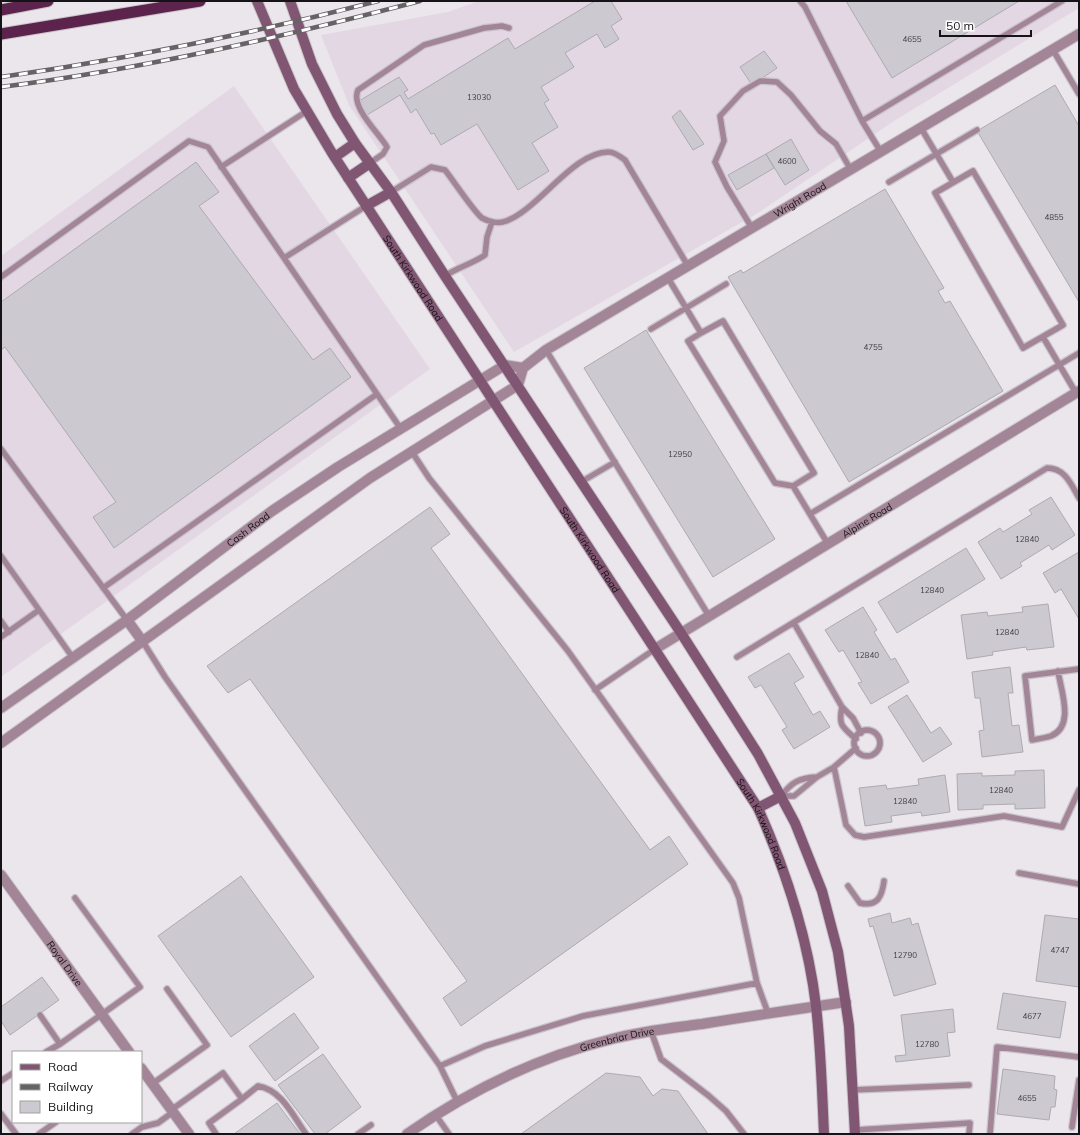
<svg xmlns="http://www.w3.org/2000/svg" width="1080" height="1135" font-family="Mulish,sans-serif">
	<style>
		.built { fill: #e3d7e4 }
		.building { fill: #ccc9d1; stroke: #adaab2 }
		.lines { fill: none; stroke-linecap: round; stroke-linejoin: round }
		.service-casing { stroke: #c9c3ca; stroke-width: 8 }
		.minor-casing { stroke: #c9c3ca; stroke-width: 12 }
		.tertiary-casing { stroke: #c9c3ca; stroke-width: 12 }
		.secondary-casing { stroke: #c9c3ca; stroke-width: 12 }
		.trunk-casing { stroke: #c9c3ca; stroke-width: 13 }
		.service { stroke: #a38598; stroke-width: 5.5 }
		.minor { stroke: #a38598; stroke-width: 10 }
		.tertiary { stroke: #a38598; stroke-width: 10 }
		.secondary { stroke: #815672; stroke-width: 10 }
		.trunk { stroke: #5c244c; stroke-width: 11 }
		.rail-casing { stroke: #666266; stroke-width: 4.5 }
		.rail { stroke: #fff; stroke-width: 3; stroke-dasharray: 9; stroke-linecap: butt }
		.labels { text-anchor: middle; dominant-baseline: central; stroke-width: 4; stroke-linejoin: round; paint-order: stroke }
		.number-label { font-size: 8px; fill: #434044 }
		.street-label { font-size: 10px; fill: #151315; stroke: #fff }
	</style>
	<rect width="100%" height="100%" fill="#ebe5ec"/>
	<path class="built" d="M479 1H1079V8L894 121 758 213 514 352 349 105 321 35 448 12Z
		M234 86 430 369 1 677V256Z"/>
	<path class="building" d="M595 1H611L622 19 611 26 619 39 605 48 597 34 565 53 574 67 541 87 549 100 544 103 558 127 532 143 549 171 518 190 477 124 441 145 434 133 431 134 416 109 411 113 400 95 367 115 359 101 399 77 408 90 404 92 408 99 508 38 515 49Z
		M846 1H1019L892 78Z
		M764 51 777 68 752 85 740 67Z
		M1055 85 1079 126V302L977 131Z
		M680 110 704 144 693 150 672 117Z
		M791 139 809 170 785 185 766 154Z
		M766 154 774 168 737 190 728 175Z
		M196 162 219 192 199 206 313 360 330 348 351 377 114 548 93 517 116 502 5 347 1 350V302Z
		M885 189 944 288 938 291 945 303 950 301 1003 391 849 482 728 277 741 270 743 273Z
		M646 330 775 539 713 577 584 368Z
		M1051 497 1075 535 1052 550 1049 545 1020 563 1022 566 1001 579 978 542 1000 528 1003 532 1032 514 1029 510Z
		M430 507 450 534 431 548 650 850 669 836 688 864 461 1026 443 998 467 981 250 679 228 693 207 666Z
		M966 548 985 579 897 633 878 602Z
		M1079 552V619L1061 589 1055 593 1043 573Z
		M1048 604 1054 647 1027 650 1026 647 992 652 993 655 967 659 961 615 987 612 988 616 1023 612 1022 607Z
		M863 607 877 630 874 632 891 660 895 658 909 682 871 704 858 683 862 682 843 650 839 652 825 630Z
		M789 653 804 677 794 683 813 715 820 711 830 727 794 749 782 730 787 727 761 685 755 688 748 677Z
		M1010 667 1013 693H1008L1012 726 1019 725 1023 752 982 757 979 731 984 730 980 698H975L972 672Z
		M907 695 931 733 940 727 952 744 923 762 888 707Z
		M1044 770 1045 808 1015 809V804L983 805V809L958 810 957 774 982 773V776L1015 775V771Z
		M945 775 950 812 922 816 921 812 891 816 892 822 865 826 859 788 886 785 887 789 919 785 918 779Z
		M241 876 314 977 231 1037 158 936Z
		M890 913 892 923 910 918 912 925 918 923 936 984 894 996 873 926 870 927 868 919Z
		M1045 915 1079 919V987L1036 981Z
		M42 977 59 1000 10 1035 1 1021V1007Z
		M1003 993 1066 1002 1060 1038 997 1029Z
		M953 1009 955 1032 947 1033 950 1056 896 1062 895 1056 906 1055 901 1015Z
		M294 1013 319 1048 275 1081 249 1046Z
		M323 1054 361 1107 325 1134H315L278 1085Z
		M1003 1069 1055 1076 1054 1089 1057 1090 1055 1107H1051L1049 1120 997 1114Z
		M606 1073 640 1077 653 1096 662 1089 678 1091 708 1134H521Z
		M277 1103 300 1134H234Z"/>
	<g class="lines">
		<g class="service-casing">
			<path id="service" d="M800 1 805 7 862 121
				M1053 50 1079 94
				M921 128 953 182
				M881 152 862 121 1062 1
				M370 163 383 154 387 147C379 133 350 107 358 90L424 45 484 28 502 26 509 28
				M221 167 307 111
				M973 171 1063 325 1023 348 935 193Z
				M889 182 977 130
				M391 192 431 167 445 170C453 180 474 212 482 218 489 222 499 224 506 221 538 210 574 151 609 152 614 152 621 157 625 160L688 266
				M752 228 727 187 715 162 724 141 720 116 743 91 760 81 777 82 791 95 820 131 836 144 851 170
				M284 258 366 206
				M445 276C458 267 472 264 485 255L487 237 492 222
				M1 277 189 141 208 147 401 429
				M668 278 701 333 723 321 814 473 793 486 828 544
				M651 329 726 284
				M701 333 688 341 775 483 793 486
				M1043 337 1076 393
				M546 350 709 616
				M1 449 127 620
				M412 452 429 478 568 651 733 883 739 898 757 983 768 1013
				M581 482 615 462
				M810 514 1079 353
				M1 556 73 658
				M103 588 377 394
				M1 621 9 632
				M794 623 842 707 853 718 861 733
				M1 637 39 610
				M143 642 165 677 440 1066 457 1101
				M737 657 1047 468C1065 468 1071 484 1079 498
				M1058 671C1061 691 1075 726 1051 736 1045 738 1038 739 1032 740L1025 676 1079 669
				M595 690 655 649
				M842 707C838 725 842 727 856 739
				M854 743a13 13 0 1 1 26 0a13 13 0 1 1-26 0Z
				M834 767 846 825 855 835 864 837 1004 816 1062 827 1079 790
				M817 777 794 796H781C792 782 799 778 817 777Z
				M817 777 834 767 856 748
				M1019 873 1079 884
				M848 886 860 903C878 907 882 896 884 881
				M40 1015 60 1044 140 987 75 898
				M651 1031 661 1059 709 1096 726 1111 744 1134
				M46 1052 60 1044
				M440 1066 485 1046 583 1016 757 983
				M1 1081 13 1073
				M152 1084 207 1045 167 989
				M852 1090 969 1085
				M242 1099 258 1086C282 1090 293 1116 306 1134
				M171 1110 223 1073 242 1099 209 1123 216 1134
				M1 1114 16 1134
				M435 1114 449 1134
				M1072 1127 1079 1080
				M855 1130 970 1123 969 1134
				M39 1134 56 1122
				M132 1134 142 1127 158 1123 173 1112
				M358 1134 371 1125
				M990 1134 997 1047 1079 1057"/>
		</g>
		<g class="minor-casing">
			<g id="minor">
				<path d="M127 620 143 642"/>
				<path id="s1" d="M655 649 1079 391"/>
				<path id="s2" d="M1 708 127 620 272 511 338 467 505 365 523 368"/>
				<path id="s3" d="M1 743 370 478 518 385 523 368 546 350 1079 34"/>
				<path id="s4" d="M1 875 129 1052"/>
				<path d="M141 1068 189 1134"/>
			</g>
		</g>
		<g class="tertiary-casing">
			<g id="tertiary">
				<path id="s5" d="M407 1134C470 1090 538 1057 612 1039 642 1031 672 1028 702 1024 750 1016 798 1009 846 1002"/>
			</g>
		</g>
		<g class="secondary-casing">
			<g id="secondary">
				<path id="s6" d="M257 1 294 89 332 153 758 808C786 871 808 938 816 1006 821 1049 822 1092 824 1134"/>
				<path d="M290 1 312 64 337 114 355 143 391 192 445 276 681 633 758 754 795 823 822 891 838 952 849 1026 855 1134"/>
				<path d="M335 157 355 143"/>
				<path d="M348 178 370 163"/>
				<path d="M366 206 391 192"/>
				<path d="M758 808 781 796"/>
			</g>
		</g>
		<g class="trunk-casing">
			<path id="trunk" d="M1 10 48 1
				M1 34 200 1"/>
		</g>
		<use href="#service" class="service"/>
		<use href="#minor" class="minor"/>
		<use href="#tertiary" class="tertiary"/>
		<use href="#secondary" class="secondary"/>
		<use href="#trunk" class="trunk"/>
		<g class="rail-casing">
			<path id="rail" d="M1 77C128 59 254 33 378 1
				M1 87C143 69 282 37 420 1"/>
		</g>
		<use href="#rail" class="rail"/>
	</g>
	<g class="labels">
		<g class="number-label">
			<text x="912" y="39">4655</text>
			<text x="479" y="97">13030</text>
			<text x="787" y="161">4600</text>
			<text x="1054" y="217">4855</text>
			<text x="873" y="347">4755</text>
			<text x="680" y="454">12950</text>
			<text x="1027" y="539">12840</text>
			<text x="932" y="590">12840</text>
			<text x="1007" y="632">12840</text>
			<text x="867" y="655">12840</text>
			<text x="1001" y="790">12840</text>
			<text x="905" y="801">12840</text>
			<text x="1060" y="950">4747</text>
			<text x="905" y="955">12790</text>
			<text x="1032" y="1016">4677</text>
			<text x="927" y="1044">12780</text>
			<text x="1027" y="1098">4655</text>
		</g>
		<g class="street-label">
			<text stroke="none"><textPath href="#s3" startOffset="971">Wright Road</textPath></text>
			<text stroke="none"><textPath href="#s6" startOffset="319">South Kirkwood Road</textPath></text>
			<text stroke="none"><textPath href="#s1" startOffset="248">Alpine Road</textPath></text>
			<text stroke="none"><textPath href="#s2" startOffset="305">Cash Road</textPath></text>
			<text stroke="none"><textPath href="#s6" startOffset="643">South Kirkwood Road</textPath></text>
			<text stroke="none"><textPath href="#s6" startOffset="967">South Kirkwood Road</textPath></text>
			<text stroke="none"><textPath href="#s4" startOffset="109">Royal Drive</textPath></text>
			<text stroke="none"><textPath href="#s5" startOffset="232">Greenbriar Drive</textPath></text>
		</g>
	</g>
	<rect width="1080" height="1135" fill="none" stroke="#151315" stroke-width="4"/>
	<rect x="12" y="1051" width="130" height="72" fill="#ffffff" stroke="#a1a1a1"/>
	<rect x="20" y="1064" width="20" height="6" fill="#815672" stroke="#a1a1a1"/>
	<text x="48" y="1071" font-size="12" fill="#151315">Road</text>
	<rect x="20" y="1084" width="20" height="6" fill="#666266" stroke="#a1a1a1"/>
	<text x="48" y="1091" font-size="12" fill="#151315">Railway</text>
	<rect x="20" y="1101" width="20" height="12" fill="#ccc9d1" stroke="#a1a1a1"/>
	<text x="48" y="1111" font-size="12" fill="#151315">Building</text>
	<path d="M940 30v6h91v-6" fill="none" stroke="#151315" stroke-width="2"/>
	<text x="946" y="30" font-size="12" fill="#151315" stroke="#ffffff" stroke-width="3" paint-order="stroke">50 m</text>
</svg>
